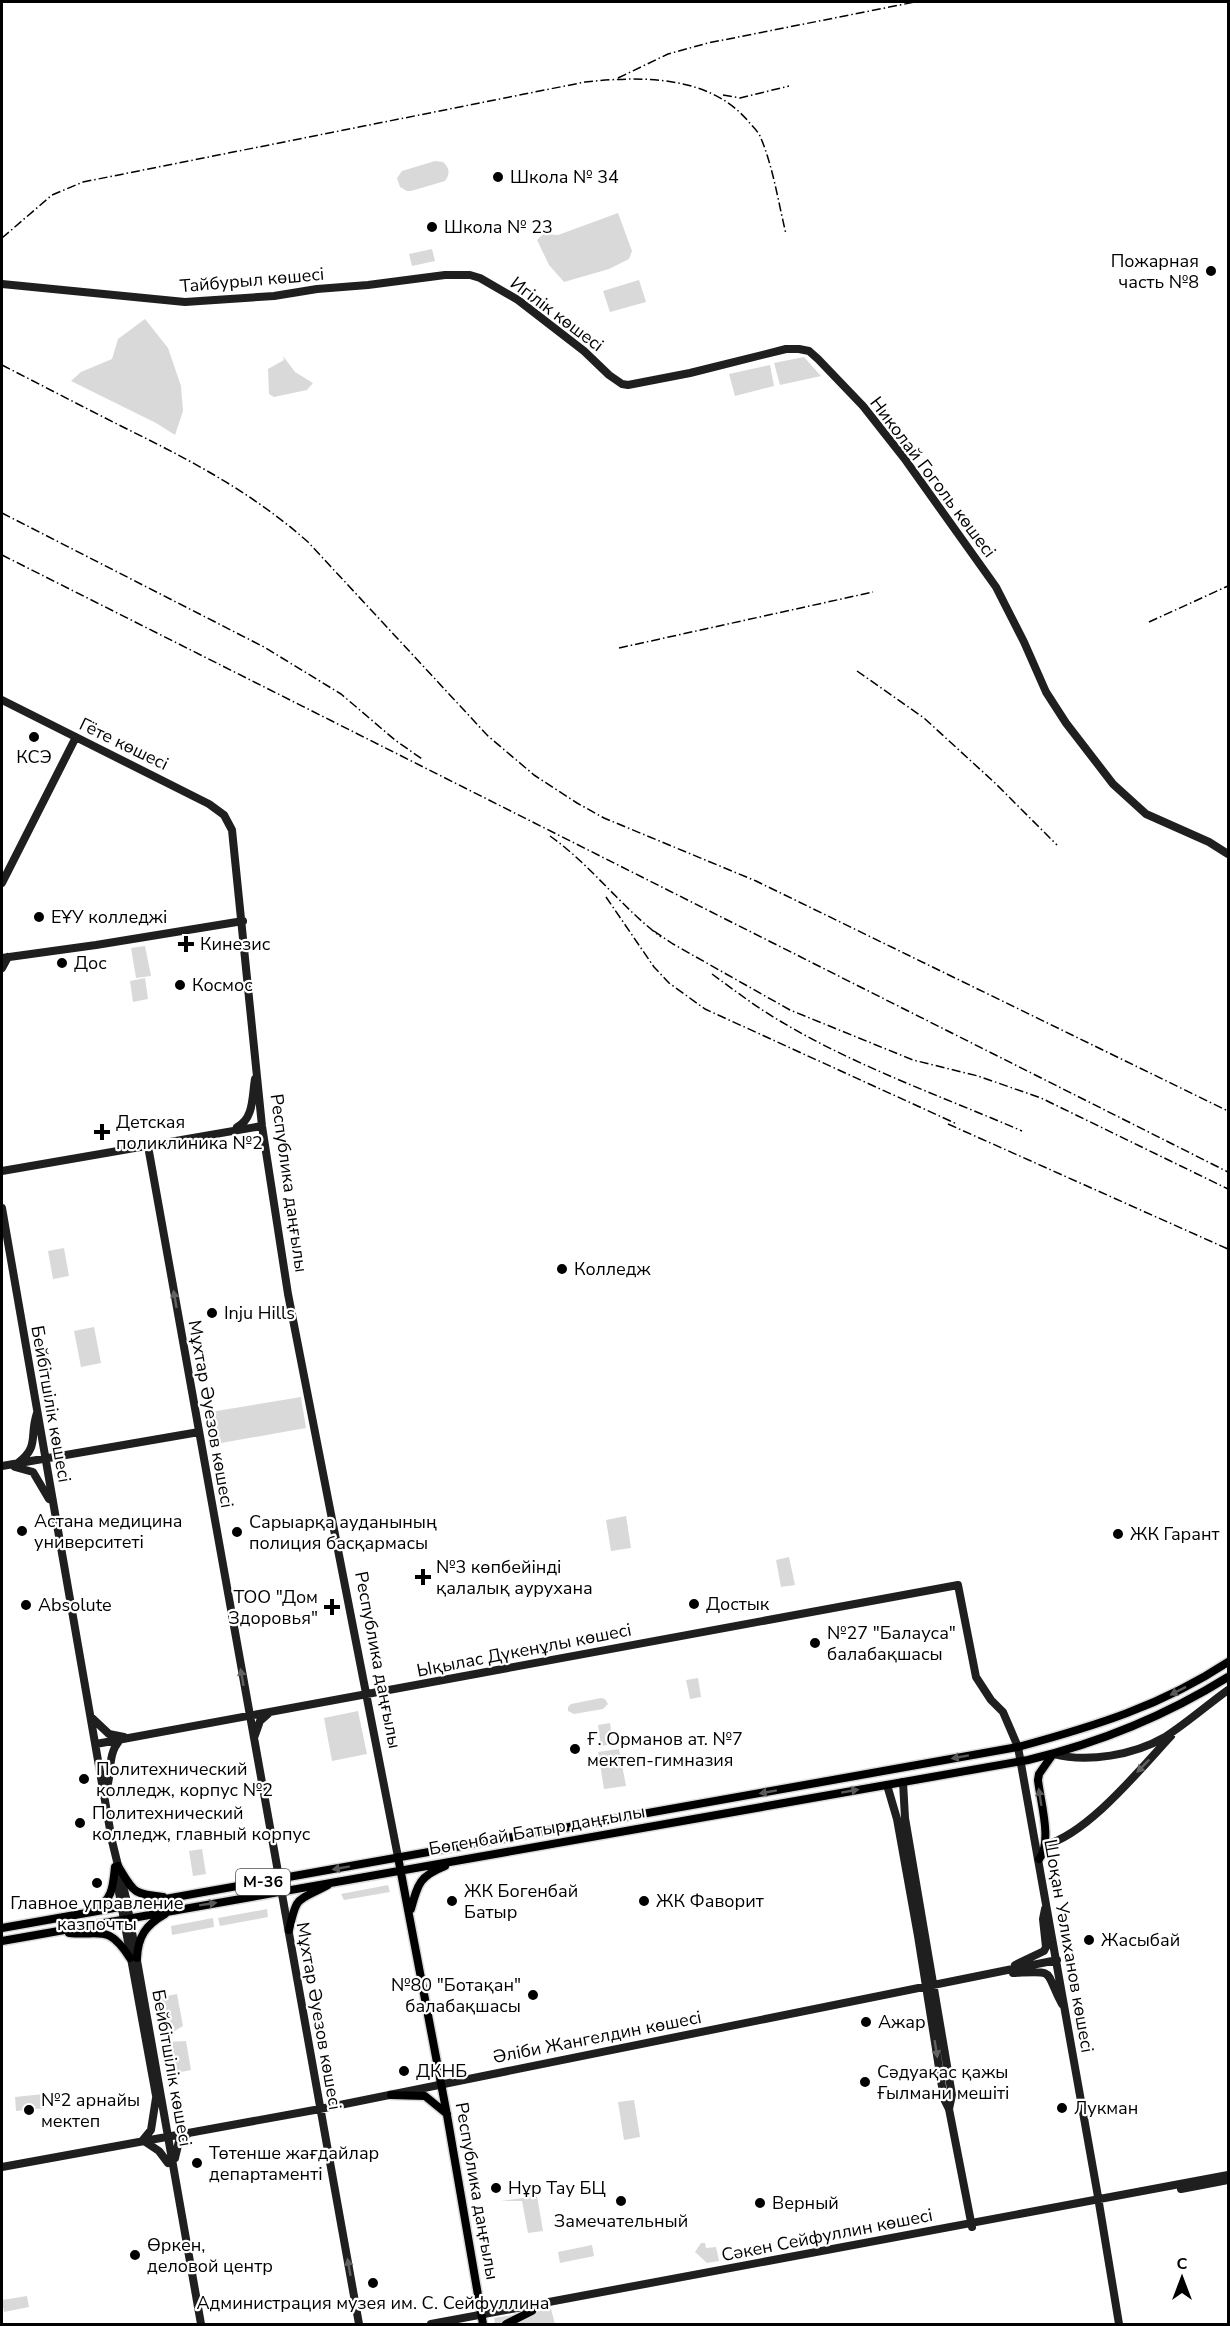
<svg xmlns="http://www.w3.org/2000/svg" width="1230" height="2326" font-family="'Nunito Sans',sans-serif">
	<style>
		.green { fill: #d9d9d9 }
		.lines { fill: none; stroke-linecap: round; stroke-linejoin: round }
		.primary-casing { stroke: #dbdbdb; stroke-width: 11 }
		.secondary { stroke: #1f1f1f; stroke-width: 8 }
		.primary { stroke: #000; stroke-width: 8 }
		.rail { stroke: #000; stroke-width: 1.5; stroke-dasharray: 9 3 1.5 3; stroke-linecap: butt }
		.oneway { fill: #626262 }
		.oneway2 { fill: #595959 }
		.poi-dot { fill: #000; stroke: #fff; stroke-width: 2 }
		.labels { text-anchor: middle; dominant-baseline: central; stroke-width: 4.5; stroke-linejoin: round; paint-order: stroke }
		.shield { fill: #fff; stroke: #4c4c4c; stroke-width: 1.5 }
		.shield-label { font-size: 16px; font-weight: bold; fill: #000 }
		.poi-label { font-size: 18px; fill: #000; stroke: #fff; text-anchor: start }
		.street-label { font-size: 18px; fill: #000; stroke: #fff }
	</style>
	<rect width="100%" height="100%" fill="#fff"/>
	<path class="green" d="M435 161 443 162C450 168 450 174 445 181L411 191H407L400 187 397 178 402 171Z
		M618 213 632 251 629 259 609 269 564 282 549 265 537 240 543 234 558 235Z
		M432 249 435 261 412 266 409 254Z
		M639 280 646 302 610 312 603 291Z
		M145 319 168 348 181 386 183 411 175 435 156 423 71 381 81 372 112 359 118 339Z
		M283 356 295 372 313 383 307 390 274 397 269 394 268 369 284 360Z
		M804 357 821 376 780 385 774 363Z
		M770 365 774 386 735 396 729 374Z
		M145 946 151 976 136 978 131 948Z
		M145 978 148 999 133 1002 130 981Z
		M64 1248 69 1276 53 1279 48 1251Z
		M94 1327 101 1363 81 1367 74 1331Z
		M301 1397 306 1428 210 1445 204 1413Z
		M626 1516 631 1548 611 1551 606 1520Z
		M789 1557 795 1585 781 1587 776 1560Z
		M698 1678 701 1697 690 1699 686 1680Z
		M601 1698 605 1699 608 1704 603 1709 574 1714 568 1711V1707L571 1704Z
		M358 1711 367 1754 332 1761 324 1718Z
		M610 1723 613 1744 601 1746 598 1725Z
		M619 1749 626 1786 604 1789 598 1752Z
		M202 1849 206 1874 193 1876 189 1851Z
		M388 1885 390 1892 344 1900 341 1894Z
		M267 1909 268 1917 220 1926 218 1918Z
		M213 1918 214 1927 172 1935 171 1926Z
		M177 1994 183 2026 164 2037 157 1998Z
		M186 2041 191 2070 171 2074 166 2042Z
		M44 2094 46 2108 16 2111 15 2097Z
		M634 2100 640 2137 624 2140 618 2102Z
		M537 2196 543 2231 528 2233 522 2201H501Z
		M701 2243H705L706 2248 716 2247 719 2261 707 2263 695 2252Z
		M592 2245 594 2256 560 2263 558 2252Z
		M27 2296 29 2307 4 2312 2 2300Z
		M551 2309 555 2324H495L494 2318Z"/>
	<g class="lines">
		<g class="primary-casing">
			<path id="primary" d="M398 1857 447 2115 483 2324
				M1039 1859C1053 1843 1040 1800 1038 1780L1039 1774 1053 1754
				M118 1866C134 1892 132 1894 163 1897
				M95 1909C113 1900 113 1885 115 1867
				M411 1909C418 1883 420 1876 445 1866
				M2 1928 1018 1747C1095 1726 1161 1706 1228 1662
				M289 1930C297 1894 297 1902 328 1885
				M69 1933C102 1936 108 1924 130 1958
				M2 1941 1028 1760C1099 1743 1167 1715 1228 1677
				M137 1958C138 1936 146 1925 165 1914
				M391 2095 425 2096 447 2114
				M506 2324 532 2311"/>
		</g>
		<path class="secondary" d="M2 284 185 302 274 296 317 289 368 285 445 275H470L480 278 518 300 584 351 609 375 622 384 628 385 690 373 786 349H799L809 351 818 359 863 406 904 458 996 587 1024 642 1046 692 1066 723 1113 784 1146 814 1209 842 1228 854
			M2 700 209 804 224 815 232 830 262 1126 288 1294 398 1857
			M2 883 76 737
			M2 958 96 945 243 921
			M2 968 8 957
			M237 1127C254 1119 252 1096 255 1079
			M148 1146 359 2324
			M2 1171 262 1126
			M2 1208 112 1841 126 1898 201 2324
			M18 1463C40 1446 29 1436 37 1413
			M2 1466 199 1432
			M15 1467 33 1472 49 1499
			M92 1718 109 1734 124 1737
			M254 1738 260 1721 269 1713
			M96 1744 958 1585 976 1677 991 1700 1003 1712 1018 1747 1097 2191 1119 2324
			M1053 1754C1088 1763 1134 1755 1165 1737 1187 1723 1207 1705 1228 1690
			M903 1782 905 1818 952 2095 949 2109
			M887 1785 897 1819 918 1936 944 2099 949 2109 972 2227
			M105 1794C113 1776 106 1755 120 1740
			M1045 1845C1088 1834 1141 1768 1171 1736
			M116 1876 157 2101
			M1015 1965 1044 1951 1046 1947 1043 1919 1045 1909
			M1013 1973C1058 1971 1043 1969 1062 2004
			M142 2141 151 2130 156 2098
			M144 2141 159 2151 168 2163
			M175 2158 179 2141 187 2135
			M2 2167 320 2109 1057 1960
			M1181 2189 1228 2180
			M431 2324 1228 2175"/>
		<use href="#primary" class="primary"/>
		<path class="rail" d="M618 78 668 54 708 43 915 2
			M723 95 740 98 789 86
			M2 238 52 195 83 182 585 82C641 76 709 75 748 121 752 126 757 130 760 136 773 166 778 201 786 234
			M2 365C45 387 89 410 133 432 196 463 255 495 308 542L488 736 534 775 577 803 604 818 756 881 1228 1111
			M2 513 264 647 341 694 395 740 422 759
			M2 555 1228 1172
			M1149 622 1228 586
			M619 648 873 592
			M857 671 924 718 995 783 1057 845
			M550 836C591 865 621 907 661 937
			M606 897 654 967 669 983 705 1009 957 1124
			M654 931 673 944 790 1010 913 1060 978 1076 1041 1098 1228 1189
			M712 974C734 990 756 1007 780 1021 855 1066 941 1096 1022 1131
			M948 1124 1228 1249"/>
	</g>
	<defs><path id="oneway-solid" d="M-6-.8H1V-3.2L6.5 0L1 3.2V.8H-6Z" transform="scale(1.5)"/></defs>
	<g class="oneway">
		<use href="#oneway-solid" transform="translate(175 1299) rotate(-100)"/>
		<use href="#oneway-solid" transform="translate(242 1677) rotate(-100)"/>
		<use href="#oneway-solid" transform="translate(1143 1766) rotate(134)"/>
		<use href="#oneway-solid" transform="translate(936 2049) rotate(81)"/>
		<use href="#oneway-solid" transform="translate(349 2267) rotate(-100)"/>
	</g>
	<g class="oneway2">
		<use href="#oneway-solid" transform="translate(1178 1691) rotate(153)"/>
		<use href="#oneway-solid" transform="translate(960 1757) rotate(170)"/>
		<use href="#oneway-solid" transform="translate(850 1791) rotate(-10)"/>
		<use href="#oneway-solid" transform="translate(768 1792) rotate(170)"/>
		<use href="#oneway-solid" transform="translate(1040 1797) rotate(-99)"/>
		<use href="#oneway-solid" transform="translate(341 1868) rotate(170)"/>
		<use href="#oneway-solid" transform="translate(208 1904) rotate(-9)"/>
	</g>
	<g class="poi-dot">
		<circle cx="498" cy="177" r="6"/>
		<circle cx="432" cy="227" r="6"/>
		<circle cx="1211" cy="271" r="6"/>
		<circle cx="34" cy="737" r="6"/>
		<circle cx="39" cy="917" r="6"/>
		<path d="M183 935h6v6h6v6h-6v6h-6v-6h-6v-6h6z"/>
		<circle cx="62" cy="963" r="6"/>
		<circle cx="180" cy="985" r="6"/>
		<path d="M99 1123h6v6h6v6h-6v6h-6v-6h-6v-6h6z"/>
		<circle cx="562" cy="1269" r="6"/>
		<circle cx="212" cy="1313" r="6"/>
		<circle cx="22" cy="1531" r="6"/>
		<circle cx="237" cy="1532" r="6"/>
		<circle cx="1118" cy="1534" r="6"/>
		<path d="M420 1568h6v6h6v6h-6v6h-6v-6h-6v-6h6z"/>
		<circle cx="694" cy="1604" r="6"/>
		<circle cx="26" cy="1605" r="6"/>
		<path d="M329 1598h6v6h6v6h-6v6h-6v-6h-6v-6h6z"/>
		<circle cx="815" cy="1643" r="6"/>
		<circle cx="575" cy="1749" r="6"/>
		<circle cx="84" cy="1779" r="6"/>
		<circle cx="80" cy="1823" r="6"/>
		<circle cx="97" cy="1883" r="6"/>
		<circle cx="452" cy="1901" r="6"/>
		<circle cx="644" cy="1901" r="6"/>
		<circle cx="1089" cy="1940" r="6"/>
		<circle cx="533" cy="1995" r="6"/>
		<circle cx="866" cy="2022" r="6"/>
		<circle cx="404" cy="2071" r="6"/>
		<circle cx="865" cy="2082" r="6"/>
		<circle cx="1062" cy="2108" r="6"/>
		<circle cx="29" cy="2110" r="6"/>
		<circle cx="197" cy="2163" r="6"/>
		<circle cx="496" cy="2188" r="6"/>
		<circle cx="621" cy="2201" r="6"/>
		<circle cx="760" cy="2203" r="6"/>
		<circle cx="135" cy="2255" r="6"/>
		<circle cx="373" cy="2283" r="6"/>
	</g>
	<g class="labels">
		<rect class="shield" x="236" y="1869" width="54" height="26" rx="4.5"/>
		<g class="shield-label">
			<text x="263" y="1882">M-36</text>
		</g>
		<g class="poi-label">
			<text x="510" y="177">Школа № 34</text>
			<text x="444" y="227">Школа № 23</text>
			<text x="1199" y="261" text-anchor="end">Пожарная<tspan x="1199" dy="21">часть №8</tspan></text>
			<text x="34" y="757" text-anchor="middle">КСЭ</text>
			<text x="51" y="917">ЕҰУ колледжі</text>
			<text x="200" y="944">Кинезис</text>
			<text x="74" y="963">Дос</text>
			<text x="192" y="985">Космос</text>
			<text x="116" y="1122">Детская<tspan x="116" dy="21">поликлиника №2</tspan></text>
			<text x="574" y="1269">Колледж</text>
			<text x="224" y="1313">Inju Hills</text>
			<text x="34" y="1521">Астана медицина<tspan x="34" dy="21">университеті</tspan></text>
			<text x="249" y="1522">Сарыарқа ауданының<tspan x="249" dy="21">полиция басқармасы</tspan></text>
			<text x="1130" y="1534">ЖК Гарант</text>
			<text x="436" y="1567">№3 көпбейінді<tspan x="436" dy="21">қалалық аурухана</tspan></text>
			<text x="318" y="1597" text-anchor="end">ТОО "Дом<tspan x="318" dy="21">Здоровья"</tspan></text>
			<text x="706" y="1604">Достык</text>
			<text x="38" y="1605">Absolute</text>
			<text x="827" y="1633">№27 "Балауса"<tspan x="827" dy="21">балабақшасы</tspan></text>
			<text x="587" y="1739">Ғ. Орманов ат. №7<tspan x="587" dy="21">мектеп-гимназия</tspan></text>
			<text x="96" y="1769">Политехнический<tspan x="96" dy="21">колледж, корпус №2</tspan></text>
			<text x="92" y="1813">Политехнический<tspan x="92" dy="21">колледж, главный корпус</tspan></text>
			<text x="464" y="1891">ЖК Богенбай<tspan x="464" dy="21">Батыр</tspan></text>
			<text x="656" y="1901">ЖК Фаворит</text>
			<text x="97" y="1903" text-anchor="middle">Главное управление<tspan x="97" dy="21">казпочты</tspan></text>
			<text x="1101" y="1940">Жасыбай</text>
			<text x="521" y="1985" text-anchor="end">№80 "Ботақан"<tspan x="521" dy="21">балабақшасы</tspan></text>
			<text x="878" y="2022">Ажар</text>
			<text x="416" y="2071">ДКНБ</text>
			<text x="877" y="2072">Сәдуақас қажы<tspan x="877" dy="21">Ғылмани мешіті</tspan></text>
			<text x="41" y="2100">№2 арнайы<tspan x="41" dy="21">мектеп</tspan></text>
			<text x="1074" y="2108">Лукман</text>
			<text x="209" y="2153">Төтенше жағдайлар<tspan x="209" dy="21">департаменті</tspan></text>
			<text x="508" y="2188">Нұр Тау БЦ</text>
			<text x="772" y="2203">Верный</text>
			<text x="621" y="2221" text-anchor="middle">Замечательный</text>
			<text x="147" y="2245">Өркен,<tspan x="147" dy="21">деловой центр</tspan></text>
			<text x="373" y="2303" text-anchor="middle">Администрация музея им. С. Сейфуллина</text>
		</g>
		<g class="street-label">
			<text transform="translate(252 280) rotate(-5)">Тайбурыл көшесі</text>
			<text transform="translate(557 314) rotate(37)">Игілік көшесі</text>
			<text transform="translate(933 477) rotate(53)">Николай Гоголь көшесі</text>
			<text transform="translate(124 744) rotate(26)">Гёте көшесі</text>
			<text transform="translate(289 1183) rotate(82)">Республика даңғылы</text>
			<text transform="translate(51 1404) rotate(80)">Бейбітшілік көшесі</text>
			<text transform="translate(211 1414) rotate(80)">Мұхтар Әуезов көшесі</text>
			<text transform="translate(524 1650) rotate(-11)">Ықылас Дүкенұлы көшесі</text>
			<text transform="translate(378 1660) rotate(79)">Республика даңғылы</text>
			<text transform="translate(537 1830) rotate(-10)">Бөгенбай Батыр даңғылы</text>
			<text transform="translate(1069 1946) rotate(80)">Шоқан Уәлиханов көшесі</text>
			<text transform="translate(319 2016) rotate(80)">Мұхтар Әуезов көшесі</text>
			<text transform="translate(597 2037) rotate(-11)">Әліби Жангелдин көшесі</text>
			<text transform="translate(172 2068) rotate(80)">Бейбітшілік көшесі</text>
			<text transform="translate(477 2191) rotate(80)">Республика даңғылы</text>
			<text transform="translate(827 2235) rotate(-11)">Сәкен Сейфуллин көшесі</text>
		</g>
	</g>
	<rect width="1230" height="2326" fill="none" stroke="#000000" stroke-width="6"/>
	<g transform="translate(1182 2278)" stroke="#ffffff" stroke-width="4.5" paint-order="stroke">
	<path d="M0-4.5L10 22L0 15L-10 22Z" fill="#000000"/>
	<text y="-9" font-size="16" font-weight="bold" text-anchor="middle" fill="#000000">С</text>
	</g>
</svg>
